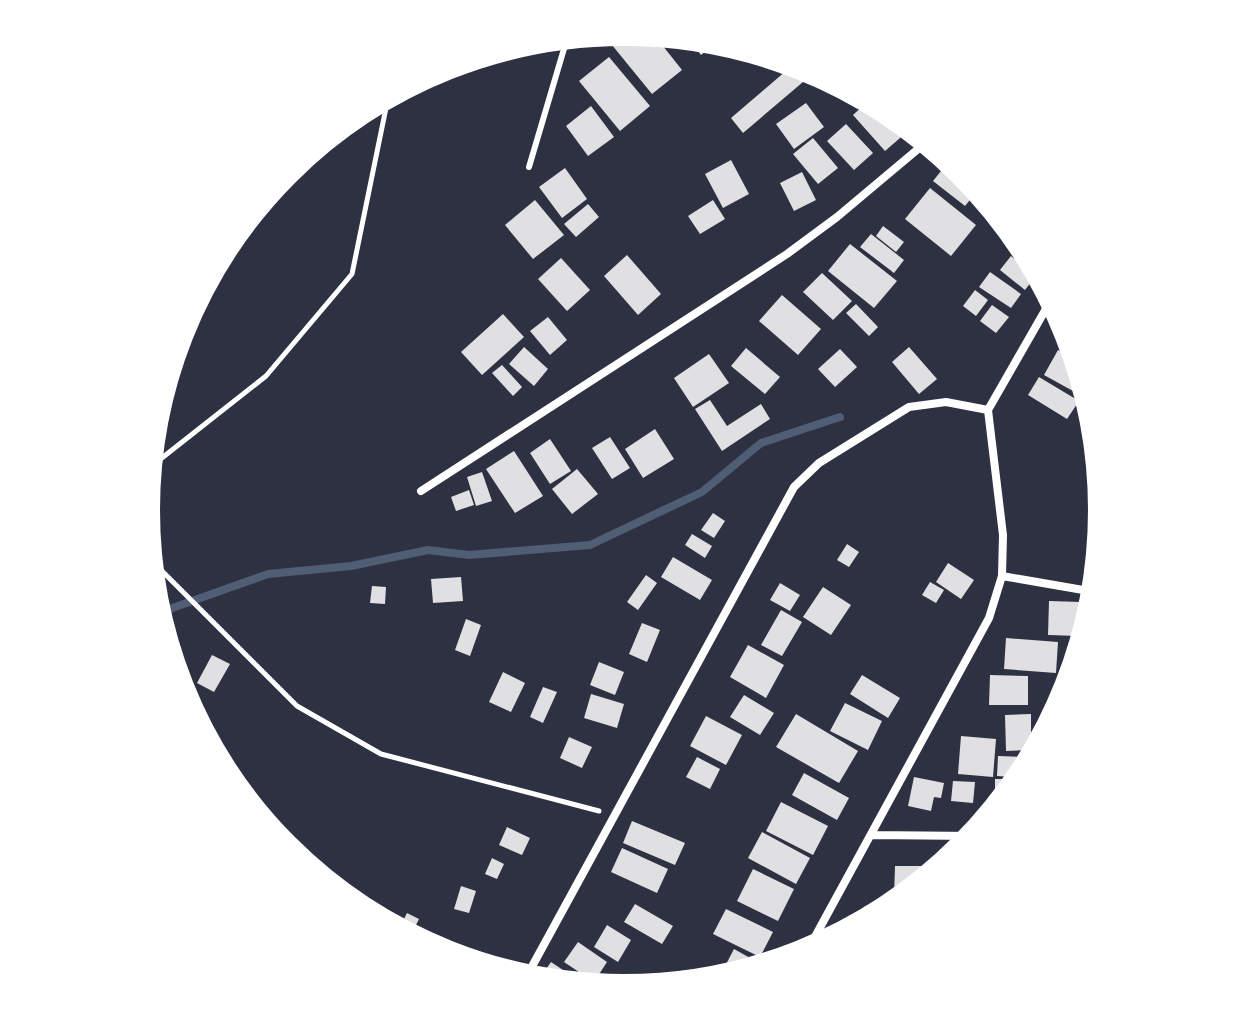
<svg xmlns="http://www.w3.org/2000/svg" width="1249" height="1021" font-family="Jost,sans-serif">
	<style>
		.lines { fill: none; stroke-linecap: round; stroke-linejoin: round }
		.stream { stroke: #4f5d75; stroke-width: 8 }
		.building { fill: #e0e0e3 }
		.path { stroke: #fff; stroke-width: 5 }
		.service { stroke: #fff; stroke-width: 6 }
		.minor { stroke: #fff; stroke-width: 8 }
		.rim { fill: none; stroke: #fff; stroke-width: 4 }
	</style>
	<rect width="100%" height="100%" fill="#2d3142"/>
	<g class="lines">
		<path class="stream" d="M164 611 268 574 351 566 428 550 469 555 590 545 702 492 761 443 840 417"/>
	</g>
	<path class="building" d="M625 30 655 36 682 70 652 94 603 34Z
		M692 43 695 44 711 47 701 55Z
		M609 57 650 106 620 131 579 81Z
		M794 64 809 67 816 71 743 133 731 118Z
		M806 103 824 127 794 149 776 124Z
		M865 104 907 132 885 151 853 115Z
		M591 106 614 137 588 156 566 126Z
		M846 124 873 153 854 170 827 141Z
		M813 138 838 168 818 184 793 154Z
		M731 160 749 194 723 208 705 174Z
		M949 161 965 171 978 190 965 206 933 181Z
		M565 168 587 199 562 218 539 187Z
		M802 172 816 200 794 211 780 183Z
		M930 188 976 225 951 256 905 219Z
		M535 200 564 235 533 259 505 225Z
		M713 200 725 219 700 234 688 216Z
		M588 204 599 217 576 237 564 224Z
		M883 226 904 242 896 252 876 236Z
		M871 234 904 260 894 273 860 247Z
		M850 244 897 281 874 308 828 271Z
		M627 255 661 294 638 315 604 276Z
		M1011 256 1035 277 1025 290 1000 270Z
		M561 258 590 290 567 311 538 279Z
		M990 272 1021 294 1011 308 979 287Z
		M822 273 852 301 833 320 803 292Z
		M975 290 988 300 976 316 963 306Z
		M782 295 821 329 798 355 759 321Z
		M856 304 878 327 869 336 846 313Z
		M992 305 1009 317 996 333 980 321Z
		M503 314 524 337 482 375 461 352Z
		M548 317 567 340 550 355 530 331Z
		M524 347 548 369 534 386 509 364Z
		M909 347 937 379 919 394 892 362Z
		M746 348 780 377 765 394 731 366Z
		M840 349 857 367 835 387 818 369Z
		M1058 350 1075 359 1082 396 1044 375Z
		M709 354 729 383 693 407 674 378Z
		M502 365 522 387 513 396 492 373Z
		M1039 377 1079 401 1067 419 1028 395Z
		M710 400 727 426 761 404 770 419 722 451 695 409Z
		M655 429 674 459 643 478 625 449Z
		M610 437 630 468 612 479 592 448Z
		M550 439 571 471 550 484 530 453Z
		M514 451 543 496 515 513 486 469Z
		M577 469 598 494 572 514 552 489Z
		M482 472 492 501 476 506 467 477Z
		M469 490 474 505 456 511 451 497Z
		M713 513 725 521 714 538 701 530Z
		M692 534 712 546 705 558 685 545Z
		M847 544 859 552 849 567 837 560Z
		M673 557 712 580 700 600 661 577Z
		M948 563 974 580 961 599 936 582Z
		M646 575 657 583 638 610 627 602Z
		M461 577 463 601 433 603 431 579Z
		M930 582 944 590 936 603 922 595Z
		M780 583 800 595 790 611 770 600Z
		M372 586 386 587 385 604 370 603Z
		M823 587 851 605 831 635 803 617Z
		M1049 601 1081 602 1079 636 1048 635Z
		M781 610 802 622 782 656 761 645Z
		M466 619 481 625 470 656 455 650Z
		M642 623 660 630 647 662 629 654Z
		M1006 638 1058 642 1056 673 1004 669Z
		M748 645 784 665 766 698 730 677Z
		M212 655 230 664 214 692 197 683Z
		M599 662 624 672 615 695 590 685Z
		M503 672 525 683 511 712 489 702Z
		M862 675 900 698 888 718 850 694Z
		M990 675 1028 676V705H989Z
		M543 687 557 692 543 723 530 717Z
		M591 694 624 704 617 728 584 718Z
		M744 695 774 713 760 735 730 717Z
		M845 703 882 721 868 750 830 731Z
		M796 714 858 751 839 783 776 747Z
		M1031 714V750L1006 751 1005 715Z
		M706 716 742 735 726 765 690 746Z
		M961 736 996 739 993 777 958 774Z
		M569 737 592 747 582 768 560 758Z
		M998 756 1026 757 1013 777 997 776Z
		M697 757 720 769 710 789 686 777Z
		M804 773 849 798 837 820 792 795Z
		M914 777 944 783 941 798 934 797 931 811 908 806Z
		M995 779H1012L995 804Z
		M953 781 975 782 973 803 951 801Z
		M781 802 828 826 813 855 766 831Z
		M632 821 685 843 675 865 623 843Z
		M507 827 530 838 522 855 499 845Z
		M762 832 810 858 796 884 748 858Z
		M622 848 668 869 657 893 611 872Z
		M492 858 504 864 497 879 485 874Z
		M895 866H935V870L894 897Z
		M753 869 794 889 778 921 737 901Z
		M461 886 476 891 469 913 454 909Z
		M635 904 673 926 662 944 624 922Z
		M865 906 875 910 859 921Z
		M726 909 773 932 760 957 713 934Z
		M407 913 419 919 411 935 400 927Z
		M607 925 631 940 618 962 594 947Z
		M578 942 607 962 594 982 564 962Z
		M453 949 468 954 466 959 450 956Z
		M734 949 761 964 722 972Z
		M551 962 581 982 542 975Z
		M693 969 704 975 687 979Z"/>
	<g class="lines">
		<path class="path" d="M153 465 266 376 352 274 387 103
			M154 563 297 706 381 754 599 811"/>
		<path class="service" d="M529 167 566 42"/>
		<path class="minor" d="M421 491 787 254 837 217 924 144
			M1002 576 1089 591
			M871 835 974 836
			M805 955 989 618 1002 576 1003 535 988 410 1051 300
			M529 972 794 487 819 463 909 407 946 402 988 410"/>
	</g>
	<path d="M0 0H1249V1021H0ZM158 510a466 466 0 1 1 932 0a466 466 0 1 1-932 0Z" fill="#fff" fill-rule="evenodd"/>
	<path class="rim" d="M158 510a466 466 0 1 1 932 0a466 466 0 1 1-932 0Z"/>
</svg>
